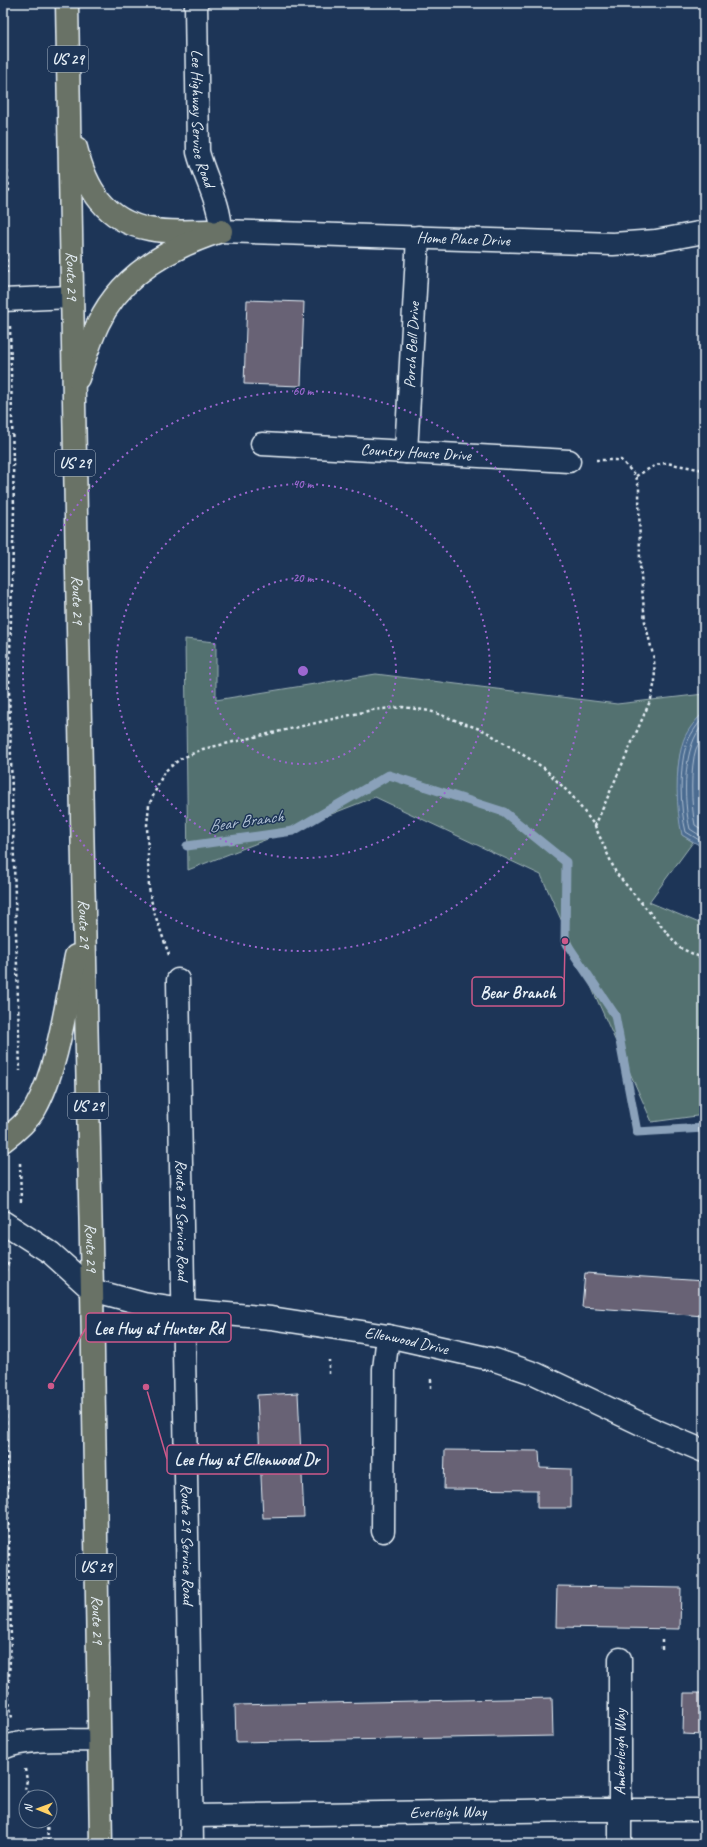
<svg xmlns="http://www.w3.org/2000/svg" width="707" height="1847" font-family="Caveat,sans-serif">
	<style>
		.green { fill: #527170; stroke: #9db1b4 }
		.water { fill: #4c6c91; stroke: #8aa1ba }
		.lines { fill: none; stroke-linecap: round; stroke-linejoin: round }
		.shore { stroke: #aabccf; stroke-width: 1 }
		.stream { stroke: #8aa1ba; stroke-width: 9 }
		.building { fill: #676275; stroke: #e8f1f8 }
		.street-casing { stroke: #e8f1f8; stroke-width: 25 }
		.secondary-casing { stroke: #e8f1f8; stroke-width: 25 }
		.primary-casing { stroke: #e8f1f8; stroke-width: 25 }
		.path { stroke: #e8f1f8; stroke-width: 2.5; stroke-dasharray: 3 3; stroke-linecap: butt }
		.street { stroke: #1d3557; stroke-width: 22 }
		.secondary { stroke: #1d3557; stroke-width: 22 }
		.primary { stroke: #697266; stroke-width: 22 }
		.ring { fill: none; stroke: #9c67d0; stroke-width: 2; stroke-dasharray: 2 4 }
		.labels { text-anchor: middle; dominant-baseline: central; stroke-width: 3; stroke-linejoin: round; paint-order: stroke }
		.shield { fill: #1d3557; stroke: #abb9c8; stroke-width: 1 }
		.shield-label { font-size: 15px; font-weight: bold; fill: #e8f1f8 }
		.street-label { font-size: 16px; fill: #e8f1f8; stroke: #1d3557 }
		.water-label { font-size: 17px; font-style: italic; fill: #b1c2d4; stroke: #1d3557 }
		.centre { fill: #9c67d0; stroke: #1d3557; stroke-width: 2 }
		.ring-label { font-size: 12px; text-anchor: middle; font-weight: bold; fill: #9c67d0; stroke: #1d3557; stroke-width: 3; stroke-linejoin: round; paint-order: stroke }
		.leader { fill: none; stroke: #cd598a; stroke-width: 1.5 }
		.callout-dot { fill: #cd598a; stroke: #1d3557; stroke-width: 1.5 }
		.callout { fill: #1d3557; stroke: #cd598a; stroke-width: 1.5 }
		.callout-label { font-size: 17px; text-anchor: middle; font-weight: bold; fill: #e8f1f8 }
	</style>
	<rect width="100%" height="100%" fill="#1d3557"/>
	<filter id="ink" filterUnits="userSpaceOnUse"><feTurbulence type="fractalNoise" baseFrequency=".025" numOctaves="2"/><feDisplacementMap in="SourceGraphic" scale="8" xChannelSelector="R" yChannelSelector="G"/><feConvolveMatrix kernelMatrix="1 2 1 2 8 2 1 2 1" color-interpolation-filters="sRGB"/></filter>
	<g filter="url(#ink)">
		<path class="green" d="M185 639 216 642V700L376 674 617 704 704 694V712C669 746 677 790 682 835L693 842 649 902 704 925V1115L652 1122 541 875 375 797 188 870Z"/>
		<path class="water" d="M704 712V848L682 835C676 809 675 770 682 745 685 732 695 721 704 712Z"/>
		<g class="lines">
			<path class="shore" d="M704 717C697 725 689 736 686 746 679 768 680 809 686 832L704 843
				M704 724C682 745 683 801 690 829L704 838
				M704 735C702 739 698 744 696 749 690 767 691 807 695 825L704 831"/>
			<path class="stream" d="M187 846 293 831 389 775 504 812 566 862 565 941 615 1015 637 1132 704 1128"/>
		</g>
		<path class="building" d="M247 300 304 302 301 386 244 384Z
			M585 1273 704 1281V1316L582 1307Z
			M298 1393 304 1517 263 1518 257 1395Z
			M445 1450 539 1451 540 1468 571 1469V1508H537V1490L444 1489Z
			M557 1586 681 1588 680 1629 556 1627Z
			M684 1693H704V1735L683 1734Z
			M552 1698 553 1736 236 1742 235 1705Z"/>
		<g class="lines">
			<g class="street-casing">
				<g id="street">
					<path id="s1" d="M196 3 198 152C205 179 220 202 221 231L613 244 656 241 704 232"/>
					<path d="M3 300 71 297"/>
					<path id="s2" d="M262 444 569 461"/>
					<path id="s3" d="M406 452 418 237"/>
					<path id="s4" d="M178 980 192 1844"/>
					<path d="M3 1222 51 1253 92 1290"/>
					<path d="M383 1531 384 1369 388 1336"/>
					<path d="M620 1659V1844"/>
					<path d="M3 1748C29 1737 70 1741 99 1740"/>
					<path id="s5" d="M192 1816 582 1810H704"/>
				</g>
			</g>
			<g class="secondary-casing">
				<g id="secondary">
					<path id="s6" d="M92 1290 144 1304 183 1310 271 1318 388 1336 495 1360 536 1374 654 1430 704 1451"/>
				</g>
			</g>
			<g class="primary-casing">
				<g id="primary">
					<path id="s7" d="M67 3 78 628 92 1290 101 1844"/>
					<path d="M76 148C86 188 105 221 149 229 168 233 188 231 208 231"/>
					<path d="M78 378C84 360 90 341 98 324 121 274 171 247 221 231"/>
					<path d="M3 1141C15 1132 27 1122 35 1109 58 1068 66 1003 76 956"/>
				</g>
			</g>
			<path class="path" d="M4 3 3 121 9 190 5 199
				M6 253 7 273
				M10 326 14 509 9 689 20 1071
				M636 476 656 465 666 463 704 470
				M595 826 651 699 655 681 654 659 645 622 640 565 639 488 636 476 621 460H596
				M169 955 153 909 149 888 147 825 149 805 164 772 180 759 203 749 372 710 403 707 430 711 485 731 544 768 573 797 595 826 616 873 680 948 704 959
				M20 1163 21 1202
				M3 1283 4 1274 10 1259
				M3 1289 11 1640 8 1696 12 1718
				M329 1374V1360
				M431 1388V1379
				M662 1640V1652
				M25 1769 27 1780 25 1790 33 1797
				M47 1821 48 1844"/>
			<use href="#street" class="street"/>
			<use href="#secondary" class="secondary"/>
			<use href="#primary" class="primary"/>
		</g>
	</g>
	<g class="ring">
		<circle cx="303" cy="671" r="93"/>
		<circle cx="303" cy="671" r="187"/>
		<circle cx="303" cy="671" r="280"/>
	</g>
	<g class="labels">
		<g class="shield">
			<rect x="48" y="46" width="40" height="26" rx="3"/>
			<rect x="55" y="450" width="40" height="26" rx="3"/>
			<rect x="68" y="1093" width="40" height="26" rx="3"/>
			<rect x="76" y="1554" width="40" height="26" rx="3"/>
		</g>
		<g class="shield-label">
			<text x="68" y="59">US 29</text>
			<text x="75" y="463">US 29</text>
			<text x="88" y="1106">US 29</text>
			<text x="96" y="1567">US 29</text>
		</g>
		<g class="street-label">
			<text stroke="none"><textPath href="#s1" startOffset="116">Lee Highway Service Road</textPath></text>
			<text stroke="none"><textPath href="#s1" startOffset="474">Home Place Drive</textPath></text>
			<text stroke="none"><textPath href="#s7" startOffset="273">Route 29</textPath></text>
			<text stroke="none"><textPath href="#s3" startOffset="107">Porch Bell Drive</textPath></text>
			<text stroke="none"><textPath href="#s2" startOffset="154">Country House Drive</textPath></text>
			<text stroke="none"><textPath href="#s7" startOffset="597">Route 29</textPath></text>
			<text stroke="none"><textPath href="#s7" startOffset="921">Route 29</textPath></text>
			<text stroke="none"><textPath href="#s4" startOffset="240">Route 29 Service Road</textPath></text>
			<text stroke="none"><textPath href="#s7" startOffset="1245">Route 29</textPath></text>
			<text stroke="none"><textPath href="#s6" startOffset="319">Ellenwood Drive</textPath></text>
			<text stroke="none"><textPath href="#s4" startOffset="564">Route 29 Service Road</textPath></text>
			<text stroke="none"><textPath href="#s7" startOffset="1617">Route 29</textPath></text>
			<text transform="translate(620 1752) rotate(-90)">Amberleigh Way</text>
			<text stroke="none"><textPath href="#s5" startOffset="256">Everleigh Way</textPath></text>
		</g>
		<g class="water-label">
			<text transform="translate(246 821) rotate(-8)">Bear Branch</text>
		</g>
	</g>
	<circle cx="303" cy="671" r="6" class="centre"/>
	<g class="ring-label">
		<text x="303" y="395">60 m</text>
		<text x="303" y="488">40 m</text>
		<text x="303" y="582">20 m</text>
	</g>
	<path class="leader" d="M565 941L564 992M51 1386L86 1328M146 1387L167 1459"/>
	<g class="callout-dot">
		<circle cx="565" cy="941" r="4"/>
		<circle cx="51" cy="1386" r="4"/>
		<circle cx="146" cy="1387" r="4"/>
	</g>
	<g class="callout">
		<rect x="472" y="977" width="92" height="29" rx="4"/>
		<rect x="86" y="1313" width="145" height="29" rx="4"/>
		<rect x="167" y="1445" width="161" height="29" rx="4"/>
	</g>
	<g class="callout-label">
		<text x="518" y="998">Bear Branch</text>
		<text x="159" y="1334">Lee Hwy at Hunter Rd</text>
		<text x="247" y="1465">Lee Hwy at Ellenwood Dr</text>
	</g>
	<rect width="707" height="1847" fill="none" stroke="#1d3557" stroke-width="16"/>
	<rect x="8" y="8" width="691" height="1831" fill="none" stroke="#e8f1f8" stroke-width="1.5" filter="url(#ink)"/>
	<g transform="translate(38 1809) rotate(271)"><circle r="19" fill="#1d3557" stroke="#6e8097"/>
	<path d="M0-3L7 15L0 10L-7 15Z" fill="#ffd166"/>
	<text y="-6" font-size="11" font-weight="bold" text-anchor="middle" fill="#e8f1f8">N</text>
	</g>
</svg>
